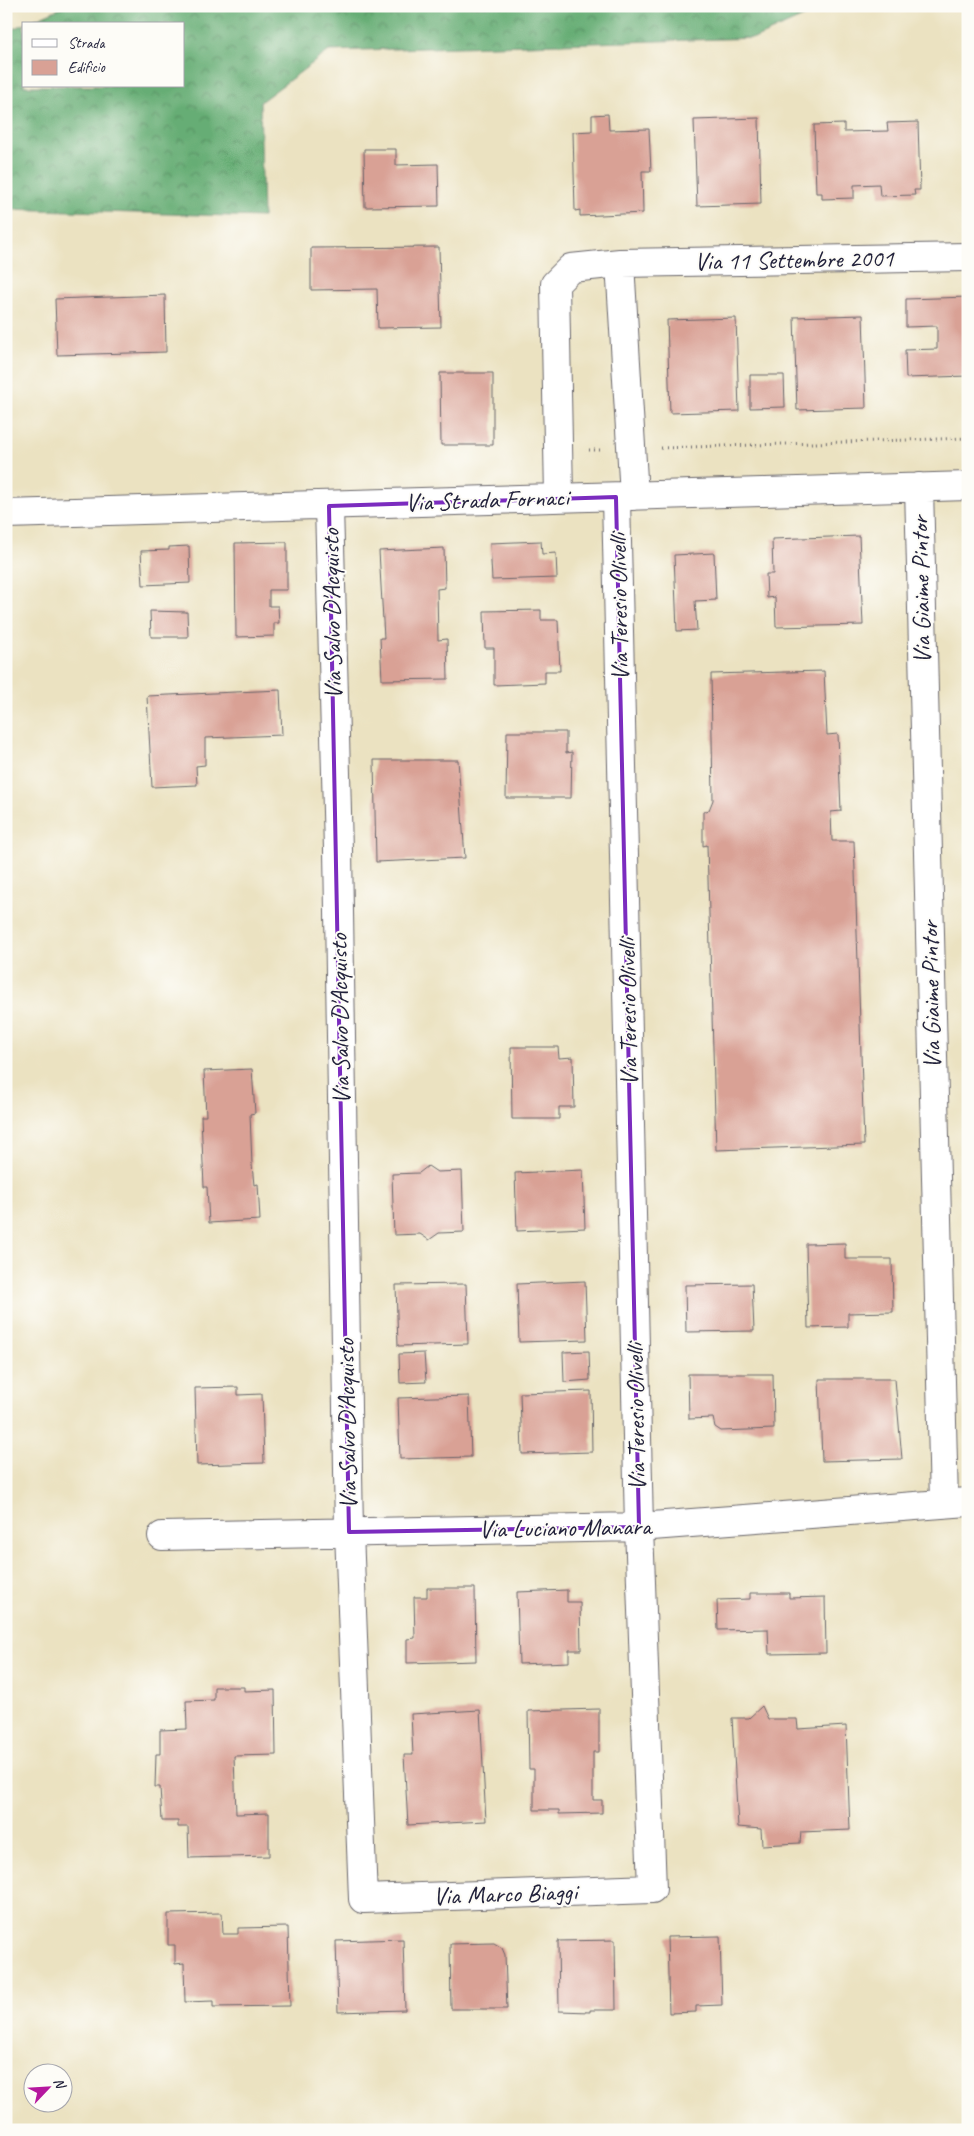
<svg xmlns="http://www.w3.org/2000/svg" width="974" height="2136" font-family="Caveat,sans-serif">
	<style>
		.forest { fill: url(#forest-crowns); stroke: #446858 }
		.building { fill: #d9a195 }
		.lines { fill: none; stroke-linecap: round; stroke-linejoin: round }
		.minor-casing { stroke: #68656a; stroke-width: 30 }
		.path { stroke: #68656a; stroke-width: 3; stroke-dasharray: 1 4; stroke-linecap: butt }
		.minor { stroke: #fff; stroke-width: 28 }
		.marked { fill: none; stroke: #7b2cbf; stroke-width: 4; stroke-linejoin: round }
		.labels { text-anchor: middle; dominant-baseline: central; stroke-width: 4; stroke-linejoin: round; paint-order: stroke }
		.street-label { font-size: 25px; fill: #22223b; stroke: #fdfcf7 }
	</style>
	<defs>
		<pattern id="forest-crowns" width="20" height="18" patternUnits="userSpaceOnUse" patternTransform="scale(1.25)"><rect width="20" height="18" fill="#66ad74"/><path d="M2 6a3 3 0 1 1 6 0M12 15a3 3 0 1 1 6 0" fill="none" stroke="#548c60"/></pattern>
	</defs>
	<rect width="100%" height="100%" fill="#fdfcf7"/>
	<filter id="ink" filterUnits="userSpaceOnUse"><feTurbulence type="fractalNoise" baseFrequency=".02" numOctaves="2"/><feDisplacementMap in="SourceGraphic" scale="10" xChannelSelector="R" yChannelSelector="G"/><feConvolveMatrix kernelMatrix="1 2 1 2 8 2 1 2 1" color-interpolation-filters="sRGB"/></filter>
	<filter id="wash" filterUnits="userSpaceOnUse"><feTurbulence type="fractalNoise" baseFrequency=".0096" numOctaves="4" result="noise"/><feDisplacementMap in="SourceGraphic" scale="20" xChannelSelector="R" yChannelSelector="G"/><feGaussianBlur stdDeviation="1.12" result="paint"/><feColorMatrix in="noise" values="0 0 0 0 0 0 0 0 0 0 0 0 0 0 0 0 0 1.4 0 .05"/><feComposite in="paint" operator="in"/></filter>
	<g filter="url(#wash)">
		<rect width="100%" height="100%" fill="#ebe2c1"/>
		<path class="forest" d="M65 6H828L756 38 329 51 260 102 263 217 6 209V32L24 24V86H184V24H25Z"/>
		<g id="blocks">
			<path class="building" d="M608 114 609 130 649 129 651 171H642L643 213 580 216V210L575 211 573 132 592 131V115Z
				M759 118 761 204 697 206 694 120Z
				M918 122 920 190H914L915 195 880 196 879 184 854 185V198L822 199V193H816L814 125 844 124V132L888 131 887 123Z
				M364 149H396V165L438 164 439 206 365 207Z
				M439 247 441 327 378 328 377 289 311 290V248Z
				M165 295 166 352 57 355 55 299Z
				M968 297V376L906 378 905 350 937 349V326L906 327V299Z
				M863 315 866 408 797 410 794 317Z
				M736 318 739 411 670 413 667 320Z
				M440 373H493V445H441Z
				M750 375H784L785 407 750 408Z
				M859 536 863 625 776 627 775 597 767 598 766 574H773L772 539Z
				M541 541 542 554 556 553 557 578 492 580 490 543Z
				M287 542V590H269V606H278L279 623H274V636L236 637 235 543Z
				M189 546 190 583 143 585 141 551 169 550V547Z
				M444 548 445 588 437 589 438 640 447 639 448 679 382 680 380 638H384L379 551Z
				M714 553 716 600 695 601 697 630 677 631 674 555Z
				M541 610V620H558L560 671H545V683L494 685V648H485L484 611Z
				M150 611 187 612 188 637H151Z
				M824 671 827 735 838 734 841 811 831 812 832 841H854L864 1145 716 1150 707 845 703 846V812L709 810 713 800 711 674Z
				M280 690 282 735 205 738V765L196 766 197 785 152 787 147 696Z
				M507 732H566V753L572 752 571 798H506Z
				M374 760H458L465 858 376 862Z
				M511 1047H558L559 1058 573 1057 574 1107H559V1119H512Z
				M252 1069 255 1113 250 1114 252 1165 254 1185 258 1184 260 1220 209 1223 207 1187H204L201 1116H206L204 1071Z
				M428 1166 437 1172 462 1171 464 1232 439 1233 429 1240 420 1234 394 1235 392 1174 419 1173Z
				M583 1170 585 1228 517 1231 515 1173Z
				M845 1243V1259H892L893 1312 848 1313V1327L808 1328 806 1244Z
				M585 1281 587 1340 519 1342 517 1284Z
				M466 1284 468 1344 398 1346 396 1285Z
				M752 1284 754 1331 686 1332 685 1285Z
				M589 1351 590 1380 564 1382 563 1352Z
				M424 1353 426 1382 400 1383 399 1354Z
				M688 1374H773L774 1429 721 1431 715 1427 713 1418 689 1419Z
				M819 1379H895L902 1459 822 1461Z
				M238 1387V1395L262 1394 264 1463 197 1465 195 1388Z
				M591 1391 592 1452 522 1454 520 1393Z
				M469 1396 471 1457 400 1459 398 1398Z
				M427 1588H475L476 1661 407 1663V1639L415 1638 414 1597H427Z
				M567 1590V1602H580L581 1650H569V1662L519 1664 517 1592Z
				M750 1593H789V1598L825 1597 826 1653 769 1654 768 1629 718 1630 717 1600 750 1599Z
				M214 1687H244V1691L275 1690 276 1755 234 1756 236 1814 269 1813V1856L189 1858 188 1827H178V1821H162L160 1787H155L156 1754H160V1730L187 1729 186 1701 214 1700Z
				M762 1706 768 1719H797L798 1729 846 1726 850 1830 801 1832 800 1843 762 1845 761 1829 738 1827 732 1718H749Z
				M599 1709V1752H593V1800H602V1813L559 1814V1810H534V1769H529L528 1711Z
				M480 1710 486 1821 408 1825 404 1755H413L411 1714Z
				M222 1913 223 1934H238V1928L288 1927 290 2006 213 2007V2001L185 2002 184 1963 175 1964V1945H168V1914Z
				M720 1936 722 2005 696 2006V2012L669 2013 667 1937Z
				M403 1939 405 2010 338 2012 336 1941Z
				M615 1940 616 2010H590V2012L559 2011 558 1941Z
				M494 1943 502 1948 505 1955 507 2009H451L450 1944Z"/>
		</g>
	</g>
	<g filter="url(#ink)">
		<use href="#blocks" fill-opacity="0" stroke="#68656a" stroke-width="1"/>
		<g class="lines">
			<g class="minor-casing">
				<path id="minor" d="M620 263 968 257
					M919 487 944 1503
					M559 497 555 284 571 268 620 263 634 496
					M329 506 338 850 349 1532 363 1899 652 1889 639 1527 616 497
					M6 514 968 486
					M162 1536 639 1527 968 1502"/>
			</g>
			<path class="path" d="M661 448 968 438
				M589 450H602"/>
			<use href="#minor" class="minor"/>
		</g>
	</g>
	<path class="marked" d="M616 497 639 1527 349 1532 329 506Z"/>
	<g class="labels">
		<g class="street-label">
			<text transform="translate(794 260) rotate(-1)">Via 11 Settembre 2001</text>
			<text transform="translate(487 500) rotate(-2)">Via Strada Fornaci</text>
			<text transform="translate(921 590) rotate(-91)">Via Giaime Pintor</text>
			<text transform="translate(619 607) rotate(-91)">Via Teresio Olivelli</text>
			<text transform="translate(332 614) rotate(-91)">Via Salvo D'Acquisto</text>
			<text transform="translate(931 995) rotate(-91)">Via Giaime Pintor</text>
			<text transform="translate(628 1012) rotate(-91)">Via Teresio Olivelli</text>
			<text transform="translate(340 1019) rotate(-91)">Via Salvo D'Acquisto</text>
			<text transform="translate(636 1417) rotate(-91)">Via Teresio Olivelli</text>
			<text transform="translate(347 1424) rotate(-91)">Via Salvo D'Acquisto</text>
			<text transform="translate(565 1528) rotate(-1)">Via Luciano Manara</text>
			<text transform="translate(505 1894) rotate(-2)">Via Marco Biaggi</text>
		</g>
	</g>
	<rect width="974" height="2136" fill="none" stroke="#fdfcf7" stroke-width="25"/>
	<rect x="22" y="22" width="162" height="65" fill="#fdfcf7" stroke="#a5a5ac"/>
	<rect x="32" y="39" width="25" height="8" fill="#ffffff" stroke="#a5a5ac"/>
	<text x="68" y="48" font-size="15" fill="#22223b">Strada</text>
	<rect x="32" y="60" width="25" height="15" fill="#d9a195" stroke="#a5a5ac"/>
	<text x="68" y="72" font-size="15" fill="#22223b">Edificio</text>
	<g transform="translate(48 2088) rotate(65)"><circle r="24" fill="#fdfcf7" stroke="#a5a5ac"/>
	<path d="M0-4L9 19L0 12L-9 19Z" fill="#b5179e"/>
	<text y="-8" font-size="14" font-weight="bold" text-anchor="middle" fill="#22223b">N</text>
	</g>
</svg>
